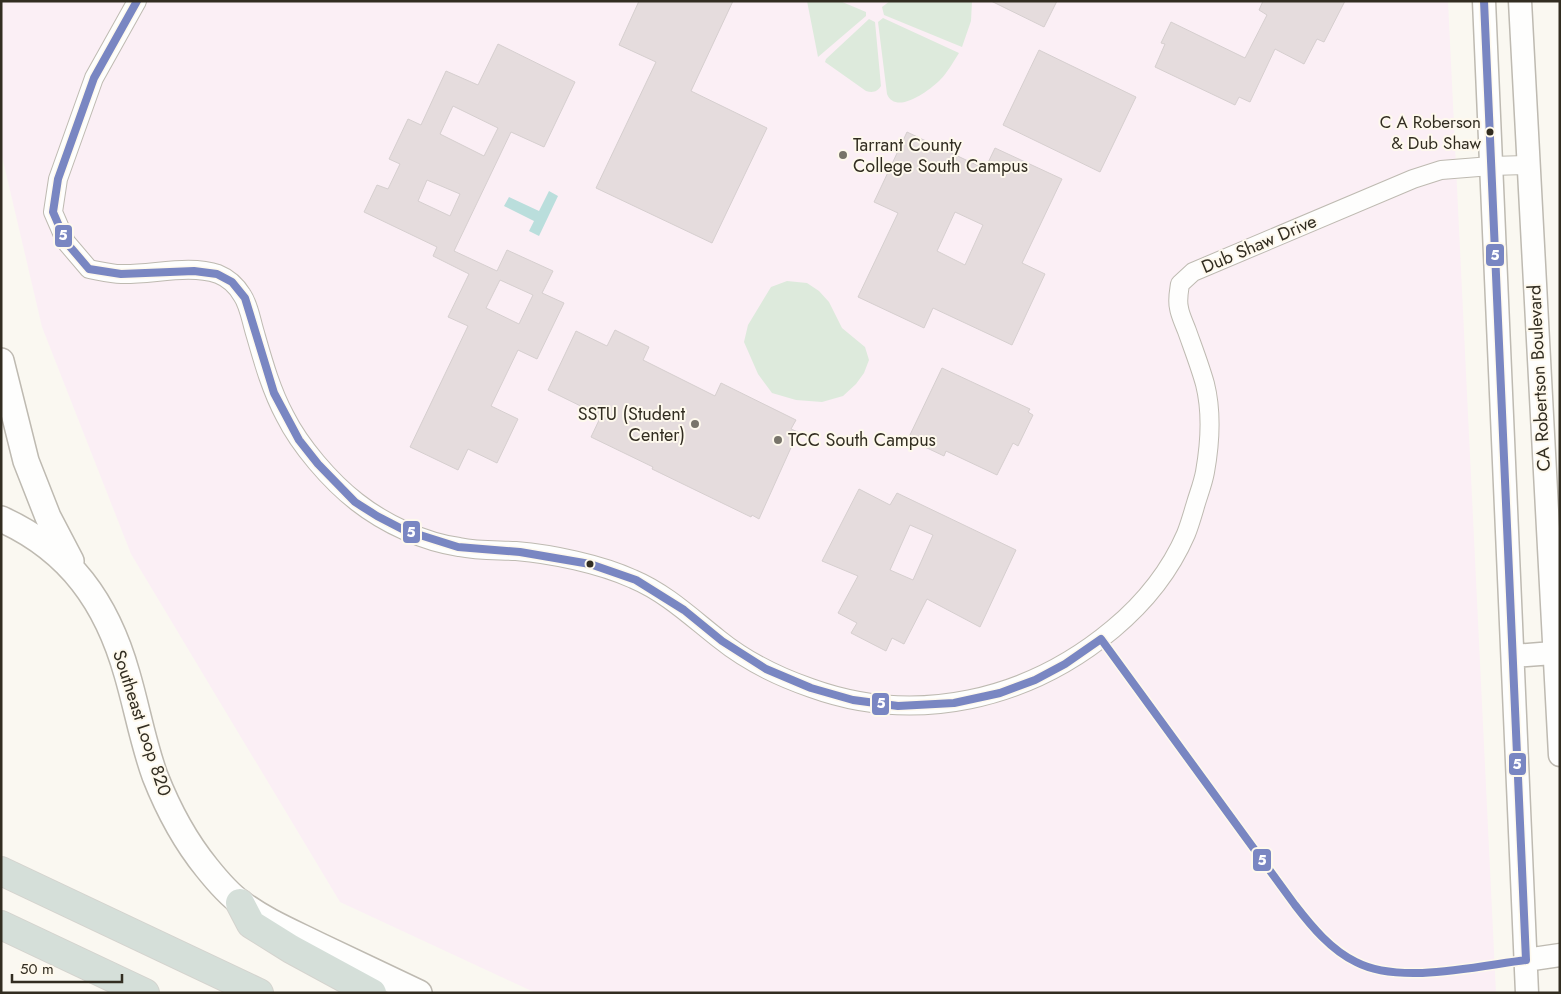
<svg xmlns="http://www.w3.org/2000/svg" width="1561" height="994" font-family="Jost,sans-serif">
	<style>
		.education { fill: #fbeff5 }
		.green { fill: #ddeadc }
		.water { fill: #badedc }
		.building { fill: #e5dcdd; stroke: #d6cfcf; fill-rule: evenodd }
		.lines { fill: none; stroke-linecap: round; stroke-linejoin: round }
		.minor-casing { stroke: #bebab1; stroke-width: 20 }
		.tertiary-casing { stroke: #bebab1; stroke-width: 25 }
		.secondary-casing { stroke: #bebab1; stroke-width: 28 }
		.motorway-casing { stroke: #d4d3ce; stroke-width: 30 }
		.minor { stroke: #fefefd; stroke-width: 18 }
		.tertiary { stroke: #fefefd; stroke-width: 22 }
		.secondary { stroke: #fefefd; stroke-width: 25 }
		.motorway { stroke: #d5dfd9; stroke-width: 28 }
		.bus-1-casing { stroke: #fef9ed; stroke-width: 11 }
		.bus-1 { stroke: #7986c2; stroke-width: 8 }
		.bus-dot { fill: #322d21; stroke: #fef9ed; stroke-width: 2 }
		.poi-dot { fill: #78746a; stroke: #fef9ed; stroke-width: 2 }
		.labels { text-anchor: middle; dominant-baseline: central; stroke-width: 4; stroke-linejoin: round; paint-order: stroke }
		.bus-label { font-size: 17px; fill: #322d21; stroke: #fef9ed; text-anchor: end }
		.poi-label { font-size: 18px; fill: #322d21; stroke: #fef9ed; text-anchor: start }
		.street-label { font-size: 18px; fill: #322d21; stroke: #fef9ed }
		.line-badge { stroke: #fef9ed; stroke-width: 2 }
		.badge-label { font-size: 14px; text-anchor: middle; font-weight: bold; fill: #fff }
	</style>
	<rect width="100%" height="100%" fill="#faf8f1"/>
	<path class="education" d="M1 1H1448L1496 993H536L340 902 131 554 42 327 1 152Z"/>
	<path class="green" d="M807 1H840L866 12V16L818 57Z
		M890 1H972L971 21 962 47 884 15 882 7Z
		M883 18 959 53C953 62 948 72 940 80 930 90 896 116 887 94L878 22Z
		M869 19 875 22 881 86C877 92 873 93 866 91L825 62 826 59Z
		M787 281 807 283 819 291 829 302 842 328 865 347 869 360 864 373 856 384 843 396 822 402 796 400 772 393 758 374 744 342 748 325 771 287Z"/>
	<path class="water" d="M549 191 558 196 539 236 529 231 534 221 504 206 509 197 539 211Z"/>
	<path class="building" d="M639 1H733L691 91 767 128 712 243 596 188 656 62 619 45Z
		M991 1H1057L1044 27Z
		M1263 1H1345L1324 42 1317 39 1304 64 1275 49 1250 102 1239 97 1235 105 1155 67 1165 44 1161 43 1171 22 1245 58 1267 15 1259 10Z
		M498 44 575 82 544 147 511 132 454 251 497 271 507 250 553 271 542 293 564 303 537 359 518 350 491 406 518 419 497 463 468 449 458 470 410 447 468 326 448 317 469 274 433 256 437 247 364 212 377 185 388 189 400 164 389 159 408 119 421 125 446 71 478 85ZM453 106 498 128 484 156 440 134ZM427 180 460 194 450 216 418 201ZM500 280 533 295 519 324 486 308Z
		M1039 50 1136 97 1100 172 1003 125Z
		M907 132 985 169 995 148 1062 179 1022 263 1045 274 1012 345 933 308 924 328 858 297 898 213 874 202ZM955 212 983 225 965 265 937 251Z
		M615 330 649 347 643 360 715 396 721 383 796 420 791 429 798 432 759 519 752 515 751 517 652 469 653 467 591 437 601 416 548 390 576 331 607 346Z
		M942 368 1030 409 1028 412 1033 415 1018 446 1013 443 997 475 946 451 944 456 908 439Z
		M859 489 890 505 897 493 1016 550 980 627 927 599 904 644 892 638 886 651 851 633 857 623 838 613 858 576 822 561ZM910 525 933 535 913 580 890 570Z"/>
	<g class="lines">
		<g class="minor-casing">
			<path id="minor" d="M137 1 94 78 58 179 53 212 66 242 89 269C100 271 111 274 121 274 152 275 189 264 218 274 228 278 236 285 242 295 249 305 251 320 255 333 263 361 271 390 285 416 300 446 330 481 357 502 385 524 424 542 459 547 478 551 497 550 516 551 552 554 600 564 633 579 666 593 691 617 719 639 745 660 779 677 811 688 916 726 1028 700 1113 629 1143 604 1170 571 1186 534 1190 524 1193 513 1196 503 1199 493 1203 483 1205 472 1210 444 1212 412 1205 384 1200 366 1193 348 1187 331 1184 323 1180 315 1179 308 1177 300 1179 291 1180 284L1193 272 1413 179 1441 170 1491 166 1528 165"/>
		</g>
		<g class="tertiary-casing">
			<path id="tertiary" d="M1484 1 1527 993
				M1520 1 1560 755
				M1513 656 1553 653
				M1526 960 1560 955"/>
		</g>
		<g class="secondary-casing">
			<path id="secondary" d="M1 361 26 461 48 517 71 561
				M1 519C70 550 107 603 127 674 137 708 143 743 155 776 168 809 185 841 207 868 215 878 230 895 241 903 265 921 294 933 320 946 353 962 386 977 419 993"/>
		</g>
		<g class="motorway-casing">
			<path id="motorway" d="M1 871 259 993
				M240 903 251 924 291 949 372 993
				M1 925 145 993"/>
		</g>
		<use href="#minor" class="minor"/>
		<use href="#tertiary" class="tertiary"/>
		<use href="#secondary" class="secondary"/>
		<use href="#motorway" class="motorway"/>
		<g class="bus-1-casing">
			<path id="bus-1" d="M137 1 94 78 58 179 53 212 66 242 89 269 121 274 194 271 217 274 232 282 245 298 274 393 299 440 318 464 355 502 377 516 404 530 458 547 520 552 590 564 636 580 684 610 722 641 766 669 811 688 853 700 898 706 954 703 1000 693 1035 680 1065 664 1101 639 1295 905C1312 927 1331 950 1356 962 1400 985 1478 966 1526 960L1484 1"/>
		</g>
		<use href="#bus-1" class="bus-1"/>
	</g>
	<g class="bus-dot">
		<circle cx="1490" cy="132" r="4.5"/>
		<circle cx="590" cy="564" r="4.5"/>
	</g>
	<g class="poi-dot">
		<circle cx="843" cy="155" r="5"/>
		<circle cx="695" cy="424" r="5"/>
		<circle cx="778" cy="440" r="5"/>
	</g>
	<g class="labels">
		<g class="bus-label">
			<text x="1481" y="122">C A Roberson<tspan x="1481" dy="21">&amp; Dub Shaw</tspan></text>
		</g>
		<g class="poi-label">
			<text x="853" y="145">Tarrant County<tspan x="853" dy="21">College South Campus</tspan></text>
			<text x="685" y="414" text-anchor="end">SSTU (Student<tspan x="685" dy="21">Center)</tspan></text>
			<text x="788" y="440">TCC South Campus</text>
		</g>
		<g class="street-label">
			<text transform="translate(1259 244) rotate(-23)">Dub Shaw Drive</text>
			<text transform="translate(1539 378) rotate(-93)">CA Robertson Boulevard</text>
			<text transform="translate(142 723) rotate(72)">Southeast Loop 820</text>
		</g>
	</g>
	<g class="line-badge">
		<rect x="54" y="224" width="19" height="24" rx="5" fill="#7986c2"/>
		<rect x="1485" y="243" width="20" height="24" rx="5" fill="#7986c2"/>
		<rect x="402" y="520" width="19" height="24" rx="5" fill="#7986c2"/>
		<rect x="871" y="692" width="19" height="24" rx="5" fill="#7986c2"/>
		<rect x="1508" y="752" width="19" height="24" rx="5" fill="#7986c2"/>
		<rect x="1252" y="848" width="20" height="24" rx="5" fill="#7986c2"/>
	</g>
	<g class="badge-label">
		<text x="63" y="240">5</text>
		<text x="1495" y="260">5</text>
		<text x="411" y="537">5</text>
		<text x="881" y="708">5</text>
		<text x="1517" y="769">5</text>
		<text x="1262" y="865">5</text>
	</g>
	<rect width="1561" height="994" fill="none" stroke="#322d21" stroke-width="5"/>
	<path d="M12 974v8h110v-8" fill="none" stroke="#322d21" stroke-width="2.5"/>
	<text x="20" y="974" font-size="15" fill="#322d21" stroke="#fef9ed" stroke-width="4" paint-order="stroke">50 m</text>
</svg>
